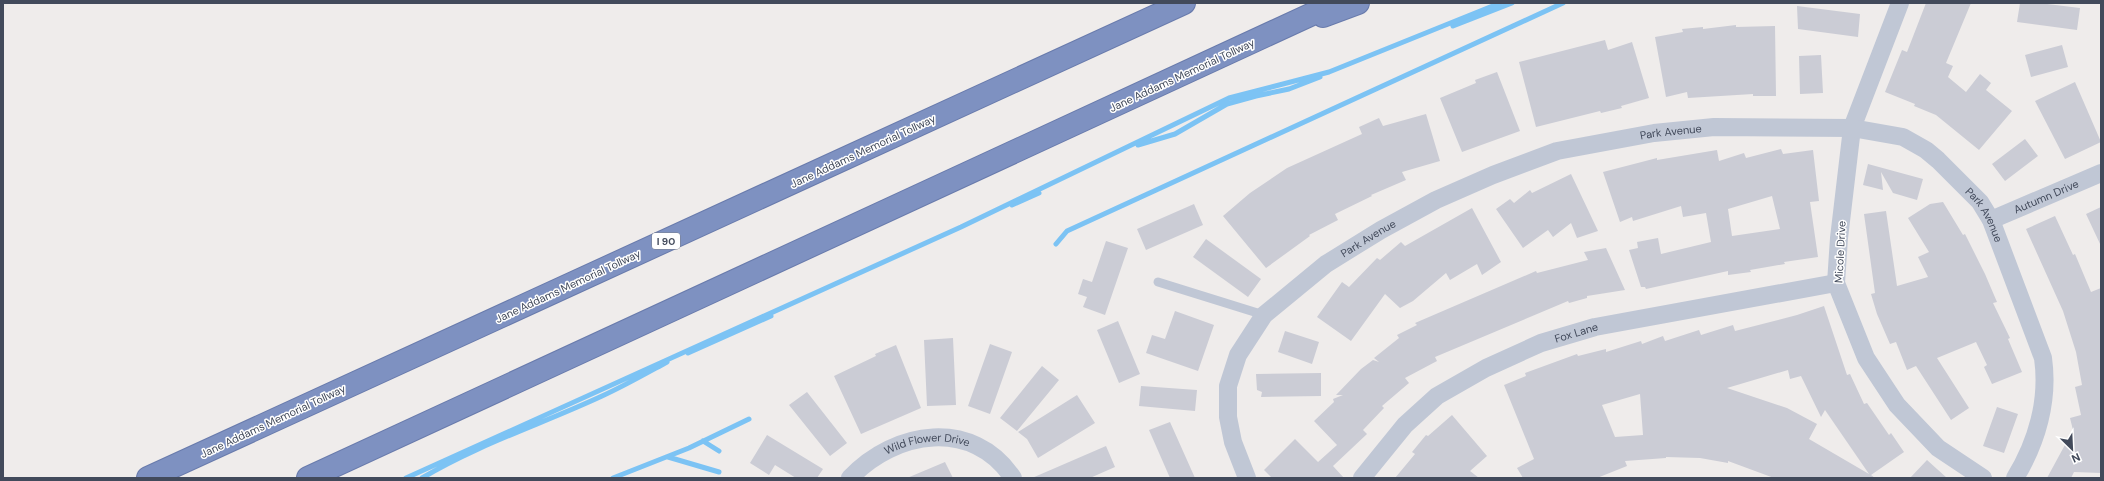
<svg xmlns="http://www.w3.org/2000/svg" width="2104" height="481" font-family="'DM Sans',sans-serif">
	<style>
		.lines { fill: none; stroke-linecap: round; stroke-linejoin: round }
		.stream { stroke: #7cc3f4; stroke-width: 5 }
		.building { fill: #cbccd5; fill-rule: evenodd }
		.motorway-casing { stroke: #697bac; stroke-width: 24 }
		.service { stroke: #c0c7d5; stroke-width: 9 }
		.minor { stroke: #c0c7d5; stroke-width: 18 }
		.motorway { stroke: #7e91c1; stroke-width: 22 }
		.labels { text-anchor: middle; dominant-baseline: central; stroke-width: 3; stroke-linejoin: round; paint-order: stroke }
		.shield { fill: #fff; stroke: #7b808c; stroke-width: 1 }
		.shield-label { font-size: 10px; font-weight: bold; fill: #424a5b }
		.street-label { font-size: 11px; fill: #424a5b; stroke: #fff }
	</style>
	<rect width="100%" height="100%" fill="#efeceb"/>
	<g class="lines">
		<path class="stream" d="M1453 26 1512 3
			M1138 145 1175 134 1227 104 1256 96 1289 89 1320 77
			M1012 205 1039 193
			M1056 244 1067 231 1563 3
			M688 353 771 316
			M703 441 719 451
			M668 457 719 472
			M406 478 961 227 1229 98 1329 72 1500 3
			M422 478C479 444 542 424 602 396 624 386 645 374 667 362
			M613 478 689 448 749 419"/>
	</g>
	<path class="building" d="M1926 3H1971L1946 63 1953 66 1948 77 1966 92 1980 74 1991 83 1986 90 2012 111 1979 150 1936 115 1914 106 1915 104 1885 92 1902 50 1907 52Z
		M2020 3H2039L2080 8 2077 30 2017 22Z
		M1797 6 1860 14 1858 37 1798 29Z
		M1736 25V27L1775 26 1776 96H1753V94L1688 98 1687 92 1666 97 1655 37 1683 32 1682 29 1703 27V29Z
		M1605 40 1608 50 1632 42 1649 98 1621 106 1622 108 1601 113 1600 111 1536 127 1519 62Z
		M2062 45 2068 67 2031 77 2025 55Z
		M1821 55 1823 93 1800 94 1799 56Z
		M1497 72 1520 131 1462 152 1440 98 1476 83 1475 80Z
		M2075 82 2101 142 2065 159 2035 101Z
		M1426 114 1440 161 1402 172 1406 180 1371 195 1372 196 1335 214 1338 220 1309 235 1310 236 1266 268 1223 216 1250 193 1287 168 1362 134 1359 127 1379 118 1383 126Z
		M2025 139 2038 156 2005 181 1992 164Z
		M1781 149 1783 154 1813 150 1819 201 1810 202 1818 257 1784 262 1785 264 1750 270 1751 272 1728 275V271L1646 289 1645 287H1641L1629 250 1638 248 1637 242 1658 238 1661 254 1711 242 1706 213 1683 217 1681 206 1633 221 1632 217 1620 222 1603 172 1657 158V160L1717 150 1719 161 1744 153 1746 158ZM1772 196 1780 229 1732 236 1728 209Z
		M1868 164 1923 179 1917 200 1893 193 1881 172 1883 190 1863 185Z
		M1571 174 1598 231 1577 238 1571 223 1553 237 1548 230 1523 248 1496 209 1510 199 1514 203 1530 190 1532 193Z
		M1943 202 1963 235 1965 234 1985 274 1997 302 1993 303 2010 338 2008 339 2022 372 1992 384 1984 367 1987 365 1976 342 1937 358 1969 408 1951 420 1916 366 1907 370 1896 342 1890 344 1877 314 1871 294 1875 293 1864 214 1886 211 1897 286 1928 277 1918 257 1929 252 1908 218 1930 204Z
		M1194 204 1203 225 1146 250 1137 229Z
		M2101 207V246L2086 214Z
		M1472 208 1501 262 1482 275 1477 264 1450 280 1446 273 1413 301 1400 308 1385 294 1351 341 1317 317 1342 282 1349 287 1377 258 1380 260 1401 242 1405 246Z
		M2055 216 2073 255 2075 254 2091 292 2101 288V473L2074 472 2071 478H2047L2073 430 2070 418 2081 415 2075 387 2082 385 2076 352 2063 311 2026 229Z
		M1206 239 1261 279 1248 297 1193 257Z
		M1106 241 1128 248 1105 315 1083 307 1087 297 1078 294 1083 279 1092 282Z
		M1606 248 1625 290 1587 296V298L1569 303 1568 301 1435 357 1437 361 1405 378 1409 383 1382 406 1384 408 1363 430 1367 434 1333 466 1344 478H1272L1264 470 1295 439 1318 462 1337 445 1314 421 1334 402 1333 399 1343 395H1336L1361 369 1373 360 1379 362 1374 358 1399 338 1397 335 1417 325 1415 323 1536 271 1537 273 1588 260 1584 252Z
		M1824 306 1847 375 1850 374 1864 404 1867 403 1889 435 1891 433 1904 452 1871 475 1875 478H1774L1728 461V463L1700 458 1666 457V458L1625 461 1627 466 1597 478H1523L1517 468 1534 459 1504 385 1526 376 1525 373 1577 354 1578 356 1606 349V352L1641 341 1642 344 1663 336 1665 341 1699 330 1701 335 1733 325 1735 331 1797 315ZM1788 370 1790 379 1801 376 1821 417 1825 410 1869 474 1809 439 1817 424 1787 408 1727 388ZM1640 394 1643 435 1615 437 1602 405Z
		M1175 311 1214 325 1198 371 1146 353 1152 335 1165 339Z
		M1118 321 1140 374 1119 383 1097 330Z
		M1285 331 1319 342 1312 364 1278 352Z
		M953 338 956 405 927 406 924 340Z
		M990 344 1012 352 990 414 968 406Z
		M896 345 921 408 861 434 834 376 876 356 875 354Z
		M1042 366 1059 380 1017 431 1000 418Z
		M1321 373V396L1261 397 1262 392 1257 390 1256 374Z
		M1141 386 1197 390 1195 411 1139 406Z
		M807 392 847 443 830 456 789 405Z
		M1077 395 1095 423 1038 458 1027 439 1018 432Z
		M1997 407 2018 414 2004 453 1983 446Z
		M1452 415 1487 456 1470 471 1479 478H1395L1415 454 1412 452 1426 435 1428 436Z
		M1170 422 1195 478H1170L1149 430Z
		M767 435 823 469 817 478H796L775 465 769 475 750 463Z
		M1106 446 1115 467 1090 478H1032Z
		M1927 460 1947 478H1910Z
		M945 462 953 478H907Z"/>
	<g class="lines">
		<g class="motorway-casing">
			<path id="motorway" d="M1323 16 1358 3
				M148 478 1184 3
				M308 478 1336 3"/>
		</g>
		<path class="service" d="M1158 282 1264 315"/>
		<g class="minor">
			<path d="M1900 3 1852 128 1839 238 1836 283 1866 358 1897 405 1938 448 1983 478"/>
			<path id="s1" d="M1991 220 2101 173"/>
			<path id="s2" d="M850 478C895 430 973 418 1013 478"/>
			<path id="s3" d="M1247 478 1233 442 1228 417V386L1238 355 1264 315 1326 264 1381 230 1436 200 1493 175 1557 151 1654 133 1714 127 1852 128 1903 137 1926 150 1938 160 1980 202 1991 220 2043 358C2049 400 2037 442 2015 478"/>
			<path id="s4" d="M1362 478 1405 425 1437 396 1486 368 1541 343 1595 327 1836 283"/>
		</g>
		<use href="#motorway" class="motorway"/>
	</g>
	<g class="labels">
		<rect class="shield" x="652" y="233" width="28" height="16" rx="3"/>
		<g class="shield-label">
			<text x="666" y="241">I 90</text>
		</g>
		<g class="street-label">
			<text transform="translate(1182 75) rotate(-25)">Jane Addams Memorial Tollway</text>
			<text stroke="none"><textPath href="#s3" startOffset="629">Park Avenue</textPath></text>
			<text transform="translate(863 151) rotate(-25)">Jane Addams Memorial Tollway</text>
			<text stroke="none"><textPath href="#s1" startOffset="60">Autumn Drive</textPath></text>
			<text stroke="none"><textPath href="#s3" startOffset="977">Park Avenue</textPath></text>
			<text stroke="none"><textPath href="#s3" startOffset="305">Park Avenue</textPath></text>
			<text transform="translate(1840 252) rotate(-87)">Micole Drive</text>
			<text transform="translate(568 286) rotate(-25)">Jane Addams Memorial Tollway</text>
			<text stroke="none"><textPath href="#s4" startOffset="265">Fox Lane</textPath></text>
			<text transform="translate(273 421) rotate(-25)">Jane Addams Memorial Tollway</text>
			<text stroke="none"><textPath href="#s2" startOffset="88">Wild Flower Drive</textPath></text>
		</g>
	</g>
	<rect width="2104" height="481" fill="none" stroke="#424a5b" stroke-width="8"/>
	<g transform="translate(2072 449) rotate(156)" stroke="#ffffff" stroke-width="3" paint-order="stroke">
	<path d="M0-3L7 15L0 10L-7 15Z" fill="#424a5b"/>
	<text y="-6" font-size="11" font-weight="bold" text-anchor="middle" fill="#424a5b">N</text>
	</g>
</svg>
